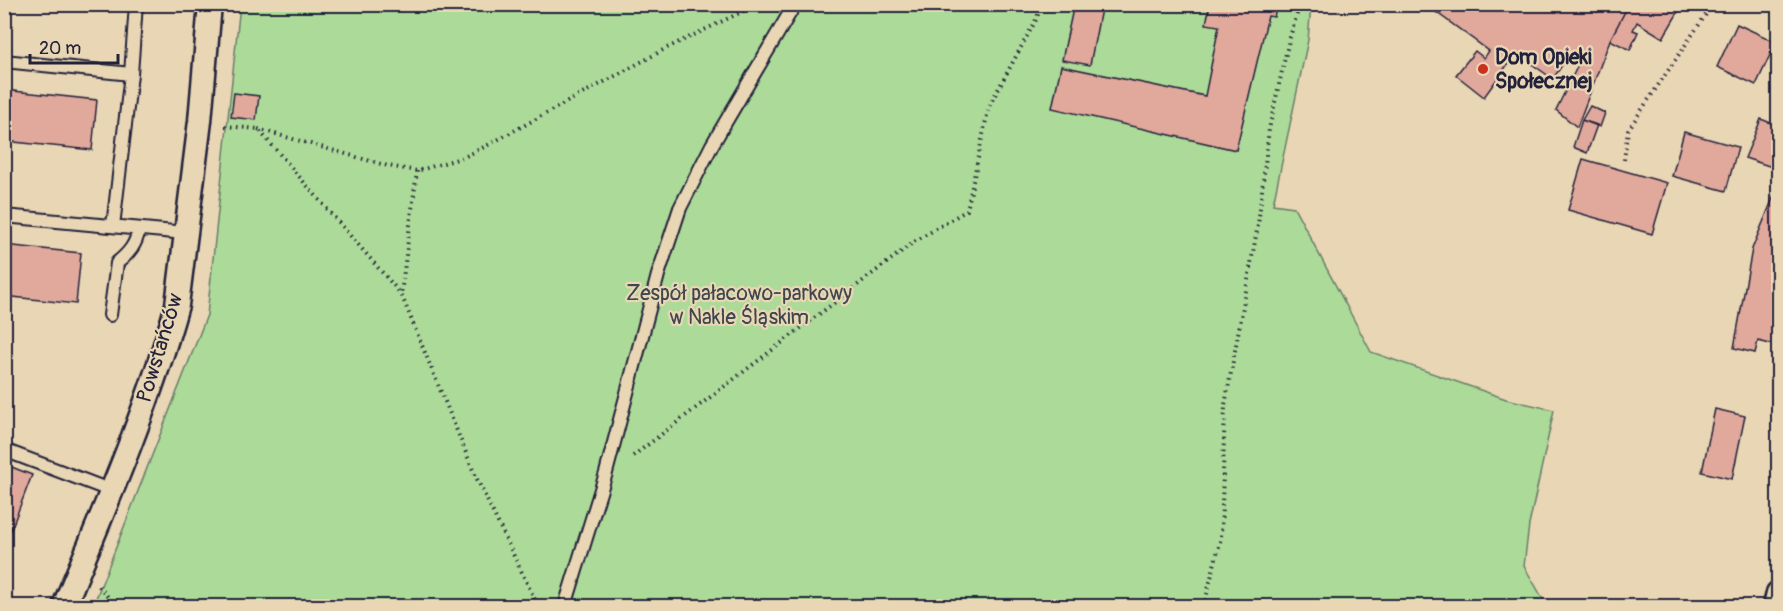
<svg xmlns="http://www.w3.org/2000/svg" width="1783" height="611" font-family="Pangolin,sans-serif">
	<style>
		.green { fill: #acda98; stroke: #677e6a; stroke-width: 1.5 }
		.building { fill: #e1a89c; stroke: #22223b; stroke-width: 1.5 }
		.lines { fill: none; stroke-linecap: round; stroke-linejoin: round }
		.service-casing { stroke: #22223b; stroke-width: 16 }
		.minor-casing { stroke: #22223b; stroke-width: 27 }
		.path { stroke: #22223b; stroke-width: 4; stroke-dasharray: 1.5 4.5; stroke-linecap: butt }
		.service { stroke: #e9d6b4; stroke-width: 12 }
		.minor { stroke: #e9d6b4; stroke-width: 22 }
		.poi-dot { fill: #c8321e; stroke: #e9d6b4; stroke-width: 2 }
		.labels { text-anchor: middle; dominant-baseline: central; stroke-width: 4.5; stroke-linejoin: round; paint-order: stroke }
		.poi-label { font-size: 21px; font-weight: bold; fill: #22223b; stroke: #e9d6b4; text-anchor: start }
		.park-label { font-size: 21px; fill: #3e474e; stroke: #e9d6b4 }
		.street-label { font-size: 21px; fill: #22223b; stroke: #e9d6b4 }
	</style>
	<rect width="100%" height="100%" fill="#e9d6b4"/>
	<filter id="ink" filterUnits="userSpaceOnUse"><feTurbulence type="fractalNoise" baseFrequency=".0167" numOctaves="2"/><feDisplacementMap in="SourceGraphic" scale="12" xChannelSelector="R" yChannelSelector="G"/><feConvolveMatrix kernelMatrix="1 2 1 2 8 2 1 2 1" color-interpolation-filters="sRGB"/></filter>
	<g filter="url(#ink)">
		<path class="green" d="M240 5H1311L1308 40 1273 204 1294 207 1371 352 1506 399 1554 410 1529 525 1524 566 1547 606H93L207 315Z"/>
		<path class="building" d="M1074 4H1102L1090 65 1062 60Z
			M1210 4H1277L1274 17 1268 16 1236 150 1052 108 1061 66 1205 96 1219 26 1206 24Z
			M1425 4H1587L1597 12 1600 4H1629L1610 40 1577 127 1556 110 1579 63 1568 56 1553 79 1516 53 1484 97 1456 75 1475 51 1484 58 1489 51Z
			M1629 4H1683L1663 38 1637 22 1633 30 1638 32 1630 50 1610 40Z
			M1737 24 1776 42 1756 85 1717 67Z
			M4 90 97 100 92 150 4 141Z
			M234 93 259 96 256 120 231 117Z
			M1590 106 1605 113 1600 127 1582 120Z
			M1761 119 1778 126V169L1745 158Z
			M1582 120 1597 125 1587 153 1573 147Z
			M1684 132 1738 147 1726 191 1672 176Z
			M1583 159 1667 183 1652 234 1568 210Z
			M1778 186V346L1758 341 1755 353 1734 348 1752 249Z
			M4 245 81 253 76 304 4 296Z
			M1715 409 1745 416 1732 479 1702 472Z
			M4 464 32 475 4 548Z"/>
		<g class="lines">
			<g class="service-casing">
				<path id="service" d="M4 61 131 74 113 226
					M131 74 136 4
					M4 216 185 233
					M110 315 117 263C129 253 136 245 139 229
					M4 450 112 491
					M565 606 606 473 658 275 680 208 712 145 795 4"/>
			</g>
			<g class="minor-casing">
				<path id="minor" d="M64 606C105 508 148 408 177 305L200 121 210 4
					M1775 606 1778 593"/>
			</g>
			<path class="path" d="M225 126 258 129 400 293
				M258 129 388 166 417 171 464 157 486 146 665 49 758 4
				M1624 160 1628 130 1713 4
				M417 171 401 294 475 475 538 606
				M633 456 914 242 967 210 989 106 1037 18 1041 4
				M99 586 115 606
				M1204 606 1221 538 1225 405 1258 225 1269 129 1289 40 1300 4"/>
			<use href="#service" class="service"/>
			<use href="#minor" class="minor"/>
		</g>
	</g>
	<circle class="poi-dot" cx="1483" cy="69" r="6"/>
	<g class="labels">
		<g class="poi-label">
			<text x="1495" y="57">Dom Opieki<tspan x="1495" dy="24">Społecznej</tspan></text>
		</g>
		<g class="park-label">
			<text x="739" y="293">Zespół pałacowo-parkowy<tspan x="739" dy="24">w Nakle Śląskim</tspan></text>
		</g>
		<g class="street-label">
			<text transform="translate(160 348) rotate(-73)">Powstańców</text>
		</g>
	</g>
	<rect width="1783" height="611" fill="none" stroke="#e9d6b4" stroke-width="24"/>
	<rect x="12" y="12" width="1759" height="587" fill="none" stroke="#22223b" stroke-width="2" filter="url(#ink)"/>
	<path d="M30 54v9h88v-9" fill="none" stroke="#22223b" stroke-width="3"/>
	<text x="39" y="54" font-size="18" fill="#22223b" stroke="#e9d6b4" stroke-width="4.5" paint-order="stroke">20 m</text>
</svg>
